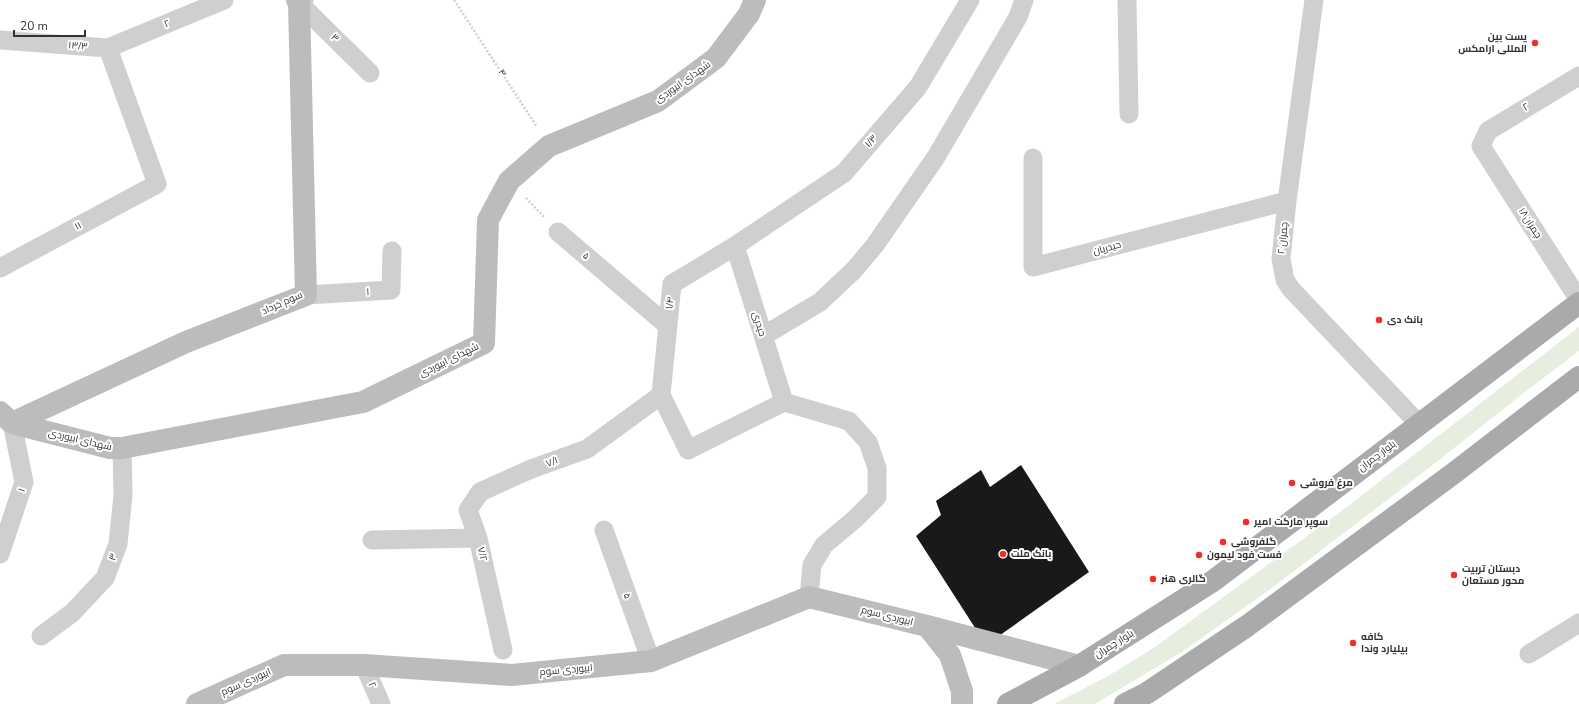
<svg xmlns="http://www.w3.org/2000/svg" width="1579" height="704" font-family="'Nunito Sans',Cairo,sans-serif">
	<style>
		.green { fill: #e6efdf }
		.building { fill: #191919 }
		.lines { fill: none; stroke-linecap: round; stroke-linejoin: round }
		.path { stroke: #cfcfcf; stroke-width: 2.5; stroke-dasharray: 2 2; stroke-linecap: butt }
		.street { stroke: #cfcfcf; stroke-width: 19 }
		.secondary { stroke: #bcbcbc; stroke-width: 22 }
		.primary { stroke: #aaa; stroke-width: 22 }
		.poi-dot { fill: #f32e29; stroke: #fff; stroke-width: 1.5 }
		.labels { text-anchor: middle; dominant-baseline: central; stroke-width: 4; stroke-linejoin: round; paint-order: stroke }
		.street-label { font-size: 10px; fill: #323232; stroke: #fff }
		.poi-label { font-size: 10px; font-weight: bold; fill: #323232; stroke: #fff; text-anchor: start }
	</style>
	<rect width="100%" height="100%" fill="#fff"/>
	<path class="green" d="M1579 327V351L1525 392 1425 471 1272 588 1182 652 1095 704H1054L1108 676 1155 647 1344 509Z"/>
	<path class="building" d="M1021 465 1089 572 996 638 979 634 916 536 941 515 936 501 981 470 990 487Z"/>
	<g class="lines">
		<path class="path" d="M454 0 537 127
			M526 198 544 217"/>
		<path class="street" d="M304 0 299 3 370 73
			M1127 0 1129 114
			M1314 0 1287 201 1281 259 1285 280 1291 289 1419 424
			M0 40 108 48 224 0
			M1579 76 1488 131 1481 146 1579 300
			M1033 158V267L1287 201
			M558 232 668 326
			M735 246 784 402
			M0 268 157 184 108 48
			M306 295 391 290 392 251
			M763 336 820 302 854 270 875 245 936 157 1018 17 1024 0
			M661 395 672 284 735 246 844 173 918 87 970 0
			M661 395 688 450 784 402 849 421 868 442 877 468V497L855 519 824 545 812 565 809 597
			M604 530 651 661
			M478 538 468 510 480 492 531 469 587 449 661 395
			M372 540 478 538 503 650
			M0 554 24 482 12 423
			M41 636 72 613 105 578 118 544 123 495 122 448
			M1529 654 1579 623
			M364 665 381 704"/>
		<path class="secondary" d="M0 412 12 423 110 448H122L363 402 484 343 488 220 509 181 549 146 658 101 716 58 749 14 755 0
			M12 423 186 342 306 295 299 3 297 0
			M927 626 950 655 962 691V704
			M197 704 284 665H364L512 675 651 661 809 597 927 626 1079 666"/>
		<path class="primary" d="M1008 704 1079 666 1213 581 1579 303
			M1125 704 1147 693 1247 626 1454 473 1579 377"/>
	</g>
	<g class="poi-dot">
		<circle cx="1535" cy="43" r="4"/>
		<circle cx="1379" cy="320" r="4"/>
		<circle cx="1292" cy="483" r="4"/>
		<circle cx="1246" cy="522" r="4"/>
		<circle cx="1223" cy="542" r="4"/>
		<circle cx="1003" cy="554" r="4"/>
		<circle cx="1199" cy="555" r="4"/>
		<circle cx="1454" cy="575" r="4"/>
		<circle cx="1153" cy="579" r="4"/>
		<circle cx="1353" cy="643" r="4"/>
	</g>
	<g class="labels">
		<g class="street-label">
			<text transform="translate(167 24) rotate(-23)">۲</text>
			<text transform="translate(335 38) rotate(45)">۳</text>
			<text transform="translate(78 46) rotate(4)">۱۳/۳</text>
			<text transform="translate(502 73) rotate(57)">۴</text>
			<text transform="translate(683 82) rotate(-35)">شهدای ابیوردی</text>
			<text transform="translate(1526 107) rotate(-32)">۲</text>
			<text transform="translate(871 141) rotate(-49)">۱/۳</text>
			<text transform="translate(1530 223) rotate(57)">چمران۱۸</text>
			<text transform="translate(78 226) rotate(-28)">۱۱</text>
			<text transform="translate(1283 238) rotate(-84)">چمران۲۰</text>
			<text transform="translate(1107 248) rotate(-15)">حیدریان</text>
			<text transform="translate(586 256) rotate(41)">۵</text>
			<text transform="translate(368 292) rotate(-3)">۱</text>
			<text transform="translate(282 303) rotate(-24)">سوم خرداد</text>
			<text transform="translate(670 303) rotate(-84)">۱/۴</text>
			<text transform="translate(759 324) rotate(73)">حیدری</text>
			<text transform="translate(449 360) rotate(-26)">شهدای ابیوردی</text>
			<text transform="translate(80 440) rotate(13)">شهدای ابیوردی</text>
			<text transform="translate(1377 456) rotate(-37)">بلوار چمران</text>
			<text transform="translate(552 462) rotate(-20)">۷/۱</text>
			<text transform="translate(22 490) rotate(-71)">۱</text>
			<text transform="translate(482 554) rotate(77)">۷/۲</text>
			<text transform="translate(113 557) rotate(-70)">۳</text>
			<text transform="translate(627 596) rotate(70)">۵</text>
			<text transform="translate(887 616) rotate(14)">ابیوردی سوم</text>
			<text transform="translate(1114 644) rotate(-32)">بلوار چمران</text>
			<text transform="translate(566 670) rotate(-5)">ابیوردی سوم</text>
			<text transform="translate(246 682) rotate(-24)">ابیوردی سوم</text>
			<text transform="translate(372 685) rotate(66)">۲</text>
		</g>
		<g class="poi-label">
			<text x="1527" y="37" text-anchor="end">پست بین<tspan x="1527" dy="12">المللی ارامکس</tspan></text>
			<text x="1387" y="320">بانک دی</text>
			<text x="1300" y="483">مرغ فروشی</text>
			<text x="1254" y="522">سوپر مارکت امیر</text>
			<text x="1231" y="542">گلفروشی</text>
			<text x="1011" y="554">بانک ملت</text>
			<text x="1207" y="555">فست فود لیمون</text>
			<text x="1462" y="569">دبستان تربیت<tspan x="1462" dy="12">محور مستعان</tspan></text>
			<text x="1161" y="579">گالری هنر</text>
			<text x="1361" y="637">کافه<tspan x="1361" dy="12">بیلیارد وندا</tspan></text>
		</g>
	</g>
	<path d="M14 30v6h71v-6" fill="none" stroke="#323232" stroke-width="2"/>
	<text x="20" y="30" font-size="12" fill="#323232" stroke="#ffffff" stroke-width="3" paint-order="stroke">20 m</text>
</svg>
